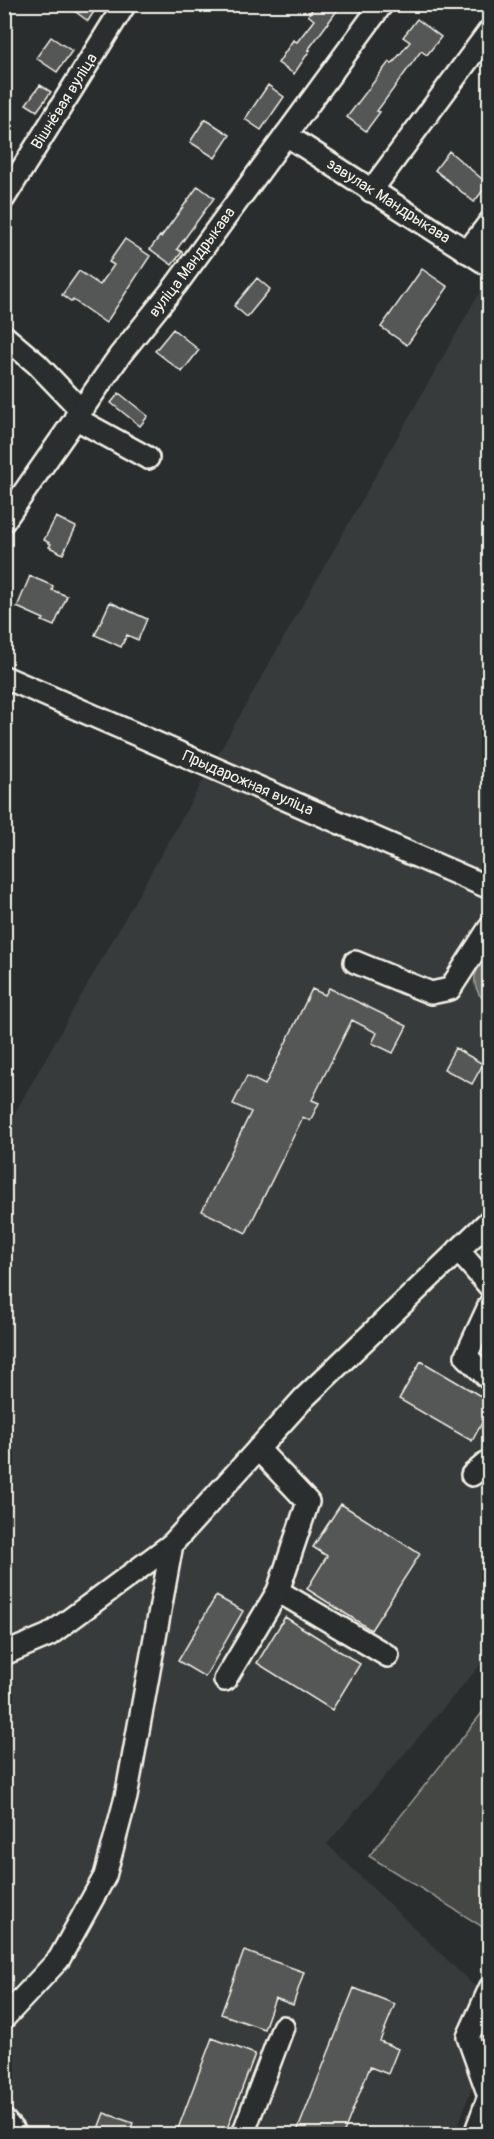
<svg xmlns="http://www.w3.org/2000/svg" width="494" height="2139" font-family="Pangolin,sans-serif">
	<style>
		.built { fill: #373a3a }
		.green { fill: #444645; stroke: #9c9c96; stroke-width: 1.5 }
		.water { fill: #676866; stroke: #9f9f9a; stroke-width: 1.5 }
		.building { fill: #555756; stroke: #f4f1e8; stroke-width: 1.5 }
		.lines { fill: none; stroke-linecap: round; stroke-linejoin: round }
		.minor-casing { stroke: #f4f1e8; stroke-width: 26 }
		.minor { stroke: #2a2d2e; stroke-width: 21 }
		.labels { text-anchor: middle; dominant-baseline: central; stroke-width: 4.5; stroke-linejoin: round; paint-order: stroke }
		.street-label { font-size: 16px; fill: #f4f1e8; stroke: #2a2d2e }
	</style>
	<rect width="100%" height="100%" fill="#2a2d2e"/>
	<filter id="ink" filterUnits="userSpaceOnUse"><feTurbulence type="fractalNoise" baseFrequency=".0167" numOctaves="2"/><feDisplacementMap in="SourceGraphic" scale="12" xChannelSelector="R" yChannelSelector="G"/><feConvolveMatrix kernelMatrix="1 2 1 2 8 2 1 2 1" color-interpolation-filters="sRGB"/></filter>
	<g filter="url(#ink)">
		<path class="built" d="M482 288 490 293 489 1655 327 1844 489 2000V2041L455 2134H5V1130Z"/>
		<path class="green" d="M489 1704V1931L369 1856Z"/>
		<path class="water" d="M489 958V1004C471 991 469 971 489 958Z"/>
		<path class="building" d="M65 4H99L88 21Z
			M316 4H342L308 50H310L294 74 278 63 293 40 297 42 314 20 308 15Z
			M417 19 441 37 427 55 421 51 377 111 380 112 366 131 347 117 389 62 392 64 410 42 403 37Z
			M51 37 72 51 57 72 36 58Z
			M40 85 51 92 37 111 26 104Z
			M268 85 284 97 261 130 245 119Z
			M205 119 230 135 215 158 190 142Z
			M449 151 488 184 474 202 435 170Z
			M198 186 214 198 177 249 182 252 172 265 150 249 160 236 161 237Z
			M125 239 150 256 106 323 73 300 72 302 62 295 79 271 100 285 114 265 109 262Z
			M422 269 448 287 407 345 381 327Z
			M257 278 270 289 247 317 234 306Z
			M173 329 199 350 182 372 155 351Z
			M119 393 148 416 140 426 111 403Z
			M56 517 76 527 63 554 49 547 51 544 44 540Z
			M30 576 53 586 52 590 67 596 54 626 42 621 44 619 17 607Z
			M110 602 147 619 138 640 127 635 121 647 95 635Z
			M329 988 407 1026 393 1053 372 1043 377 1033 352 1020 312 1100 319 1103 310 1121 303 1117 246 1233 202 1211 251 1112 233 1104 247 1076 265 1085 312 989 325 995Z
			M455 1048 483 1064 472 1084 444 1069Z
			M421 1361 489 1401V1410L472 1441 399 1399Z
			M341 1504 420 1554 371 1630 307 1589 327 1556 313 1547Z
			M216 1596 243 1611 205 1677 178 1661Z
			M285 1617 360 1664 332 1710 257 1663Z
			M244 1951 304 1972 293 2005 275 1998 264 2029 221 2014Z
			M354 1988 395 2004 380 2041 398 2049 388 2074 370 2067 343 2134H296Z
			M212 2038 255 2054 225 2134H176Z
			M104 2113 133 2123 129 2134H96Z"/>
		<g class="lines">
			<g class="minor-casing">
				<g id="minor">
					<path id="s1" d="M286 135 490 266"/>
					<path d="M371 191 490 30"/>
					<path id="s2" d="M4 198 125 4"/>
					<path d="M467 252 490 222"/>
					<path d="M4 336 37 364 81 410"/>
					<path d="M75 418 148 458"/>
					<path id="s3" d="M4 521 120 355 176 285 382 4"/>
					<path id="s4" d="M4 677 490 888"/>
					<path d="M355 962 431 993 450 989 490 927"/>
					<path d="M458 1250 490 1287"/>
					<path d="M490 1304 466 1356 490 1380"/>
					<path d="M472 1475 490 1460"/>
					<path d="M278 1591 388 1656"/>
					<path d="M4 1654 49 1635 172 1544"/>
					<path d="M225 1680 278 1591 308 1502 258 1449"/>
					<path d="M4 2018 59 1959 105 1876 126 1797 172 1544 304 1398 490 1220"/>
					<path d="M4 2120 16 2134"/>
					<path d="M243 2134 283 2027"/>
					<path d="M475 2134 489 2096 468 2037 490 1988"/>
				</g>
			</g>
			<use href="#minor" class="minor"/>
		</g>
	</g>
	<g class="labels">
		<g class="street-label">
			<text stroke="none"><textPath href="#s2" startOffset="114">Вішнёвая вуліца</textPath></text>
			<text stroke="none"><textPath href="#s1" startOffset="122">завулак Мандрыкава</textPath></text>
			<text stroke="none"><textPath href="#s3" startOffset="320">вуліца Мандрыкава</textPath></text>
			<text stroke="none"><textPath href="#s4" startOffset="266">Прыдарожная вуліца</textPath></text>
		</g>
	</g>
	<rect width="494" height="2139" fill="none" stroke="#2a2d2e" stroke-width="24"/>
	<rect x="12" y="12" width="470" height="2115" fill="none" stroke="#f4f1e8" stroke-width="2" filter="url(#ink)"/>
</svg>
